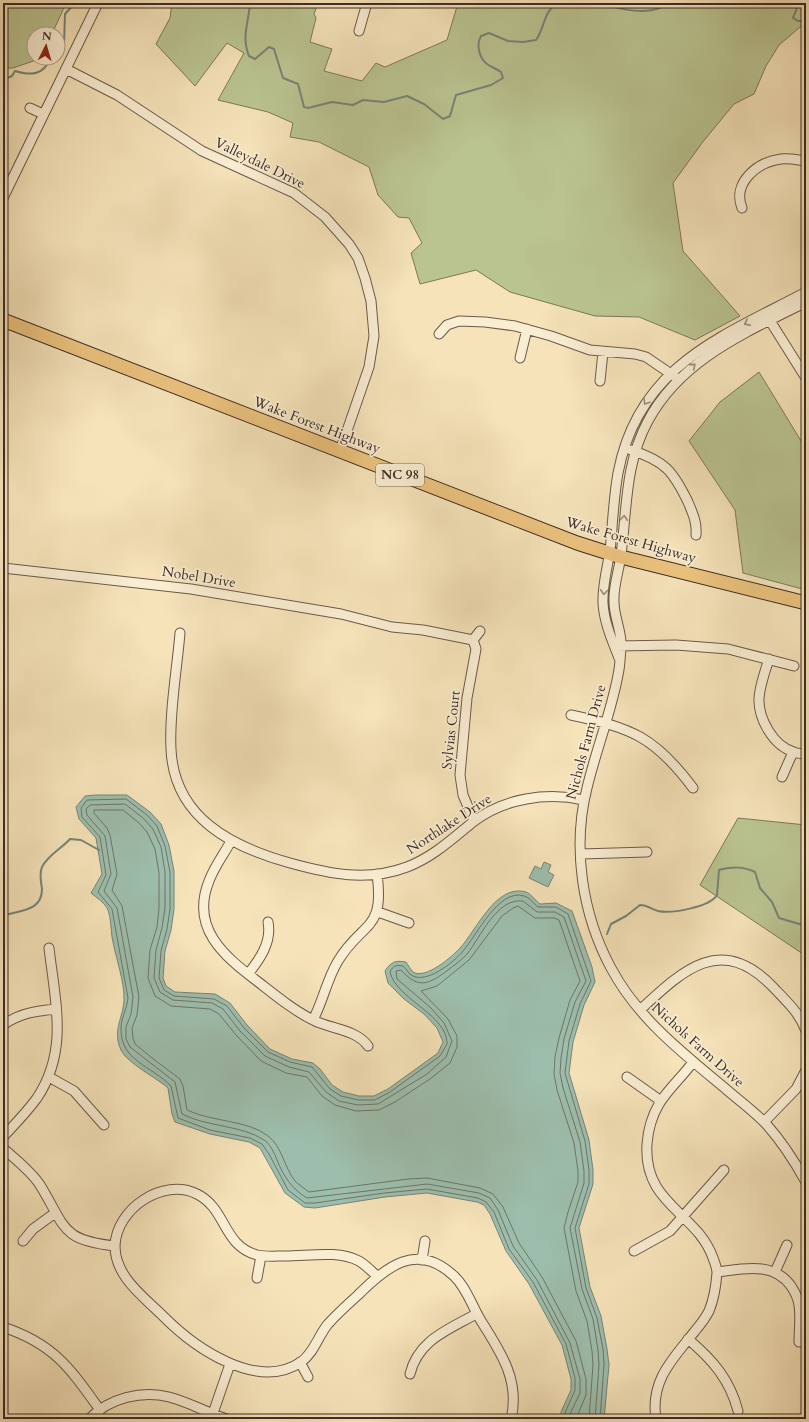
<svg xmlns="http://www.w3.org/2000/svg" width="809" height="1422" font-family="Cardo,serif">
	<style>
		.green { fill: #bac491; stroke: #7c785b }
		.water { fill: #9dbead; stroke: #778477 }
		.lines { fill: none; stroke-linecap: round; stroke-linejoin: round }
		.shore { stroke: #6d7569; stroke-width: 1 }
		.stream { stroke: #778477; stroke-width: 2 }
		.minor-casing { stroke: #6b5a4a; stroke-width: 11 }
		.highway-casing { stroke: #3d2c25; stroke-width: 15 }
		.minor { stroke: #f9edd2; stroke-width: 9 }
		.highway { stroke: #ebc27d; stroke-width: 13 }
		.oneway { stroke: #9b8c7c }
		.labels { text-anchor: middle; dominant-baseline: central; stroke-width: 3.5; stroke-linejoin: round; paint-order: stroke }
		.shield { fill: #f9edd2; stroke: #756659; stroke-width: 1 }
		.shield-label { font-size: 13px; font-weight: bold; fill: #3d2c25 }
		.street-label { font-size: 14px; fill: #3d2c25; stroke: #f9edd2 }
	</style>
	<rect width="100%" height="100%" fill="#f6e3ba"/>
	<filter id="stains"><feTurbulence type="fractalNoise" baseFrequency=".005" numOctaves="4"/><feColorMatrix values="0 0 0 0 .2 0 0 0 0 .09 0 0 0 0 .02 0 0 0 .5 -.17"/></filter>
	<radialGradient id="worn" r=".72"><stop offset=".6" stop-color="#630" stop-opacity="0"/><stop offset="1" stop-color="#630" stop-opacity=".3"/></radialGradient>
	<path class="green" d="M3 3H66L52 34H34V58H40L39 59 13 68H3Z
		M172 3H318L314 14 316 18 310 42 332 49 324 71 362 81 376 63 385 67 447 40 458 3H806V22L779 45 766 66 754 94 734 104 702 143 673 183 683 251 740 316 695 340 639 317 595 316 510 292 476 270 420 284 411 253 422 243 409 218 398 217 378 195 369 167 319 142 290 137 293 123 268 112 218 100 244 53 227 43 195 86 156 44 170 18Z
		M759 372 806 449V590L743 573 735 510 689 441 720 402Z
		M738 818 806 825V956L700 885Z"/>
	<path class="water" d="M96 795H127L150 812 161 824 169 845 174 871V909L171 930 165 951 163 978 166 986 175 992 215 994 230 1003 247 1025 270 1049 292 1059 313 1063 320 1069 332 1085 343 1092 359 1096H374L388 1089 438 1053 443 1042 437 1028 424 1014 404 999 388 983 385 971C391 962 395 960 406 962 408 965 411 970 413 972 425 980 452 957 460 948 476 931 496 883 526 892 530 893 536 901 540 904L556 903 572 911 592 967 595 982 584 1005 573 1042 569 1073 589 1140 593 1170V1184L579 1228 590 1287 601 1316 607 1349 609 1365 604 1419H561V1412L571 1390V1379L562 1345 529 1284 506 1251 490 1214 484 1205 477 1202 427 1193 385 1197 315 1208 304 1207 285 1193 260 1148 249 1142 210 1134 175 1122 172 1114 168 1088C157 1078 127 1063 121 1050 112 1030 123 1019 124 1000 125 983 115 955 112 937 111 929 111 918 108 910 105 903 97 898 91 893L102 874 96 838 79 819 76 807 85 796Z
		M544 862 551 865 548 872 554 875 548 887 529 878 535 866 541 869Z"/>
	<g class="lines">
		<path class="shore" d="M565 1419V1413L575 1390V1378L566 1344 533 1282 509 1249 494 1212 486 1202 478 1198 427 1189 384 1193 315 1203H305L288 1190 269 1154 262 1144 250 1138 210 1130 178 1118 171 1086C152 1066 120 1061 121 1028 121 1019 127 1008 128 998L112 909 98 892 106 875 100 837 82 817 81 808 87 800 126 799 147 815 157 826 165 846 170 872V909L167 929 161 951 159 978 164 990 174 996 214 999 227 1006 244 1028 268 1052 290 1062 312 1067 330 1089 341 1096 358 1100H375L390 1092 440 1056 447 1044C448 1015 396 999 390 972 393 965 397 965 403 966 406 968 408 973 411 975 426 985 454 962 463 951 477 935 499 888 524 896 529 897 534 904 538 907H556L568 914 591 981 580 1004 569 1041 565 1073 585 1141 589 1170V1184L575 1228 586 1288 597 1318 603 1349 604 1365 600 1419
			M570 1419V1414L580 1393V1379L570 1343 537 1280 513 1246 498 1210 490 1198 479 1193 427 1184 307 1198C295 1191 287 1181 281 1169 276 1159 273 1146 264 1140 242 1125 207 1127 182 1114L175 1082 130 1047 126 1039V1027L131 1014 133 997 117 908 104 891 111 874 105 836 87 815 86 809 90 805 125 804 143 818 153 829 161 847 165 872V908L162 928 156 950 154 978 160 992 173 1000 212 1003 223 1009 240 1031 265 1056 289 1067 309 1072 326 1092 339 1101 358 1105 378 1104 427 1074 446 1057 452 1041 444 1023 431 1008 397 979 396 971 401 970C419 990 429 984 448 970 454 965 462 960 467 954 481 937 496 898 523 901L537 912H555L564 917 586 981 575 1002 564 1039 561 1058 560 1073 563 1088 580 1142 584 1171V1183L570 1228 582 1289 593 1319 598 1350 599 1365 595 1419
			M576 1419 586 1395V1379L576 1341 542 1277 519 1243 503 1207 493 1194 480 1188 427 1178 408 1179 309 1192C305 1189 298 1184 295 1181 284 1167 282 1146 268 1136 248 1120 212 1122 187 1110L183 1086 180 1079 152 1058 135 1044 133 1038 132 1028 137 1015 139 997 122 906 112 890 117 874 110 835 107 828 94 813V810H123L139 823 147 832 155 849 159 873V908L157 927 150 950 148 978 155 996 171 1006 210 1009 219 1014 236 1035 261 1061 286 1073 307 1077 322 1096 335 1105 356 1111 379 1110 395 1102 430 1079 450 1063 457 1047V1036L448 1019 421 991 437 986 469 960 502 916 513 908 518 906 535 918H554L559 920 580 981 570 1000 559 1038 555 1057 554 1074 557 1090 574 1143 578 1171V1182L568 1212 564 1228 576 1291 587 1321 592 1351 593 1365 589 1419"/>
		<path class="stream" d="M250 3C249 21 241 37 249 56L255 59 269 47 274 49 283 78 298 84 304 107 308 108 332 102 353 105 363 100 384 102 407 96 424 104 443 119 450 116 456 95 491 85 503 78 501 72C497 69 491 67 487 64 479 58 476 44 481 36L489 33 508 41 523 42 536 40C545 28 543 11 558 3
			M604 3C620 10 643 14 660 8L661 3
			M797 3V8L793 18 798 21H803L806 17
			M58 52 64 45 65 14 75 3
			M3 80 12 76 15 71C32 76 43 75 51 58
			M3 916C19 910 42 912 42 889 41 882 39 874 42 867 48 855 61 849 70 839L81 840 99 850
			M607 934 611 924 626 916 640 905C647 905 651 909 658 911 671 914 710 907 717 895L719 870C732 867 743 866 755 872L760 888 772 902 779 918 806 926"/>
		<g class="minor-casing">
			<path id="minor" d="M359 31 367 3
				M66 69 117 95 202 151 294 193 325 217 349 244 358 258 365 278 371 301 374 336 369 367 340 451
				M30 108 43 114
				M3 198 98 3
				M742 208C732 183 757 162 781 159 789 158 798 160 806 161
				M806 302C747 332 681 359 648 421 625 463 627 509 621 555 619 571 613 586 614 602 614 618 623 634 621 649 620 658 620 667 618 675 611 713 596 750 587 788 572 847 582 914 611 968 638 1019 684 1054 727 1090 741 1102 755 1112 767 1125 782 1142 795 1162 806 1182
				M767 316 806 378
				M439 334 447 325 459 321 485 322 515 326 551 336 590 350 635 354 646 357 674 376
				M520 358 527 329
				M600 381 603 352
				M631 450C665 461 673 471 688 502 693 514 697 522 696 535
				M3 568 191 589 341 614 392 627 423 630 473 640 476 649 467 698 460 775 463 795 474 821
				M180 633C177 669 169 714 171 749 174 818 232 847 290 863 330 874 367 882 407 867 433 857 452 839 473 822 504 798 547 792 584 800
				M473 640 480 631
				M616 646 676 645 728 649 794 666
				M619 658C612 640 604 622 603 603 602 581 610 561 611 540 613 517 614 495 618 473 638 366 721 337 806 292
				M769 659C765 671 760 685 759 698 758 718 773 746 794 752 797 754 802 753 806 754
				M571 715C632 728 655 737 693 788
				M782 777 793 752
				M231 841C224 854 214 867 209 881 190 928 224 956 257 981 275 995 294 1011 315 1021 332 1029 357 1030 368 1046
				M581 854 647 852
				M378 912 409 923
				M248 974C260 959 272 942 268 922
				M640 1010C683 970 721 933 773 987 786 1001 800 1013 806 1031
				M313 1020C323 1001 327 979 338 961 362 921 385 932 377 874
				M3 1025C20 1013 36 1011 56 1009
				M49 1077 74 1091 104 1125
				M627 1077 661 1101
				M764 1122 796 1089 806 1070
				M3 1137C14 1125 27 1112 37 1098 69 1050 55 1001 49 948
				M3 1148C16 1160 31 1171 40 1185 66 1227 60 1240 115 1246
				M23 1241 33 1229 55 1213
				M634 1251 670 1231 724 1170
				M422 1260 425 1241
				M717 1272C743 1269 773 1261 791 1286 795 1292 798 1298 799 1305 801 1317 799 1330 799 1342
				M775 1272 787 1245
				M377 1276C371 1271 366 1265 359 1261 338 1250 309 1256 285 1256 276 1256 266 1257 257 1255 222 1245 227 1209 197 1194 163 1177 116 1209 115 1246 115 1277 144 1297 164 1317 194 1347 257 1392 301 1362 314 1353 318 1336 328 1324 337 1314 348 1304 358 1295 386 1267 417 1241 454 1276 467 1288 473 1309 483 1324 502 1354 520 1382 511 1419
				M257 1278 261 1256
				M3 1327C54 1344 70 1368 100 1410
				M688 1339C713 1360 730 1380 738 1411
				M300 1362 308 1377
				M410 1374C418 1340 448 1330 476 1314
				M89 1419C109 1398 142 1390 169 1397 189 1402 207 1413 227 1419
				M211 1419 230 1364
				M656 1419C650 1380 673 1359 695 1331 700 1325 705 1319 709 1311 714 1299 716 1286 717 1273 717 1268 715 1263 713 1258 697 1212 643 1205 647 1144 648 1130 652 1116 659 1104 668 1089 683 1076 693 1062"/>
		</g>
		<g class="highway-casing">
			<path id="highway" d="M3 320 577 543 621 557 806 603"/>
		</g>
		<use href="#minor" class="minor"/>
		<use href="#highway" class="highway"/>
	</g>
	<defs><path id="oneway-chevron" d="M-2-3.5L2.5 0L-2 3.5" fill="none" stroke-width="1.6" stroke-linecap="round" stroke-linejoin="round"/></defs>
	<g class="oneway">
		<use href="#oneway-chevron" transform="translate(747 323) rotate(153)"/>
		<use href="#oneway-chevron" transform="translate(693 366) rotate(-40)"/>
		<use href="#oneway-chevron" transform="translate(646 402) rotate(122)"/>
		<use href="#oneway-chevron" transform="translate(624 518) rotate(-85)"/>
		<use href="#oneway-chevron" transform="translate(604 592) rotate(94)"/>
	</g>
	<g class="labels">
		<rect class="shield" x="376" y="464" width="48" height="22" rx="3"/>
		<g class="shield-label">
			<text x="400" y="475">NC 98</text>
		</g>
		<g class="street-label">
			<text transform="translate(260 163) rotate(26)">Valleydale Drive</text>
			<text transform="translate(317 425) rotate(21)">Wake Forest Highway</text>
			<text transform="translate(631 540) rotate(16)">Wake Forest Highway</text>
			<text transform="translate(199 577) rotate(9)">Nobel Drive</text>
			<text transform="translate(451 730) rotate(-84)">Sylvias Court</text>
			<text transform="translate(586 742) rotate(-75)">Nichols Farm Drive</text>
			<text transform="translate(449 824) rotate(-33)">Northlake Drive</text>
			<text transform="translate(698 1045) rotate(42)">Nichols Farm Drive</text>
		</g>
	</g>
	<rect width="809" height="1422" fill="none" stroke="#f6e3ba" stroke-width="16"/>
	<rect x="4" y="4" width="801" height="1414" fill="none" stroke="#3d2c25" stroke-width="2"/>
	<rect x="8" y="8" width="793" height="1406" fill="none" stroke="#3d2c25"/>
	<g transform="translate(46 46) rotate(5)"><circle r="19" fill="#f9edd2" stroke="#aea08d"/>
	<path d="M0-3L7 15L0 10L-7 15Z" fill="#8f2418"/>
	<text y="-6" font-size="11" font-weight="bold" text-anchor="middle" fill="#3d2c25">N</text>
	</g>
	<rect width="100%" height="100%" filter="url(#stains)"/>
	<rect width="100%" height="100%" fill="url(#worn)"/>
</svg>
